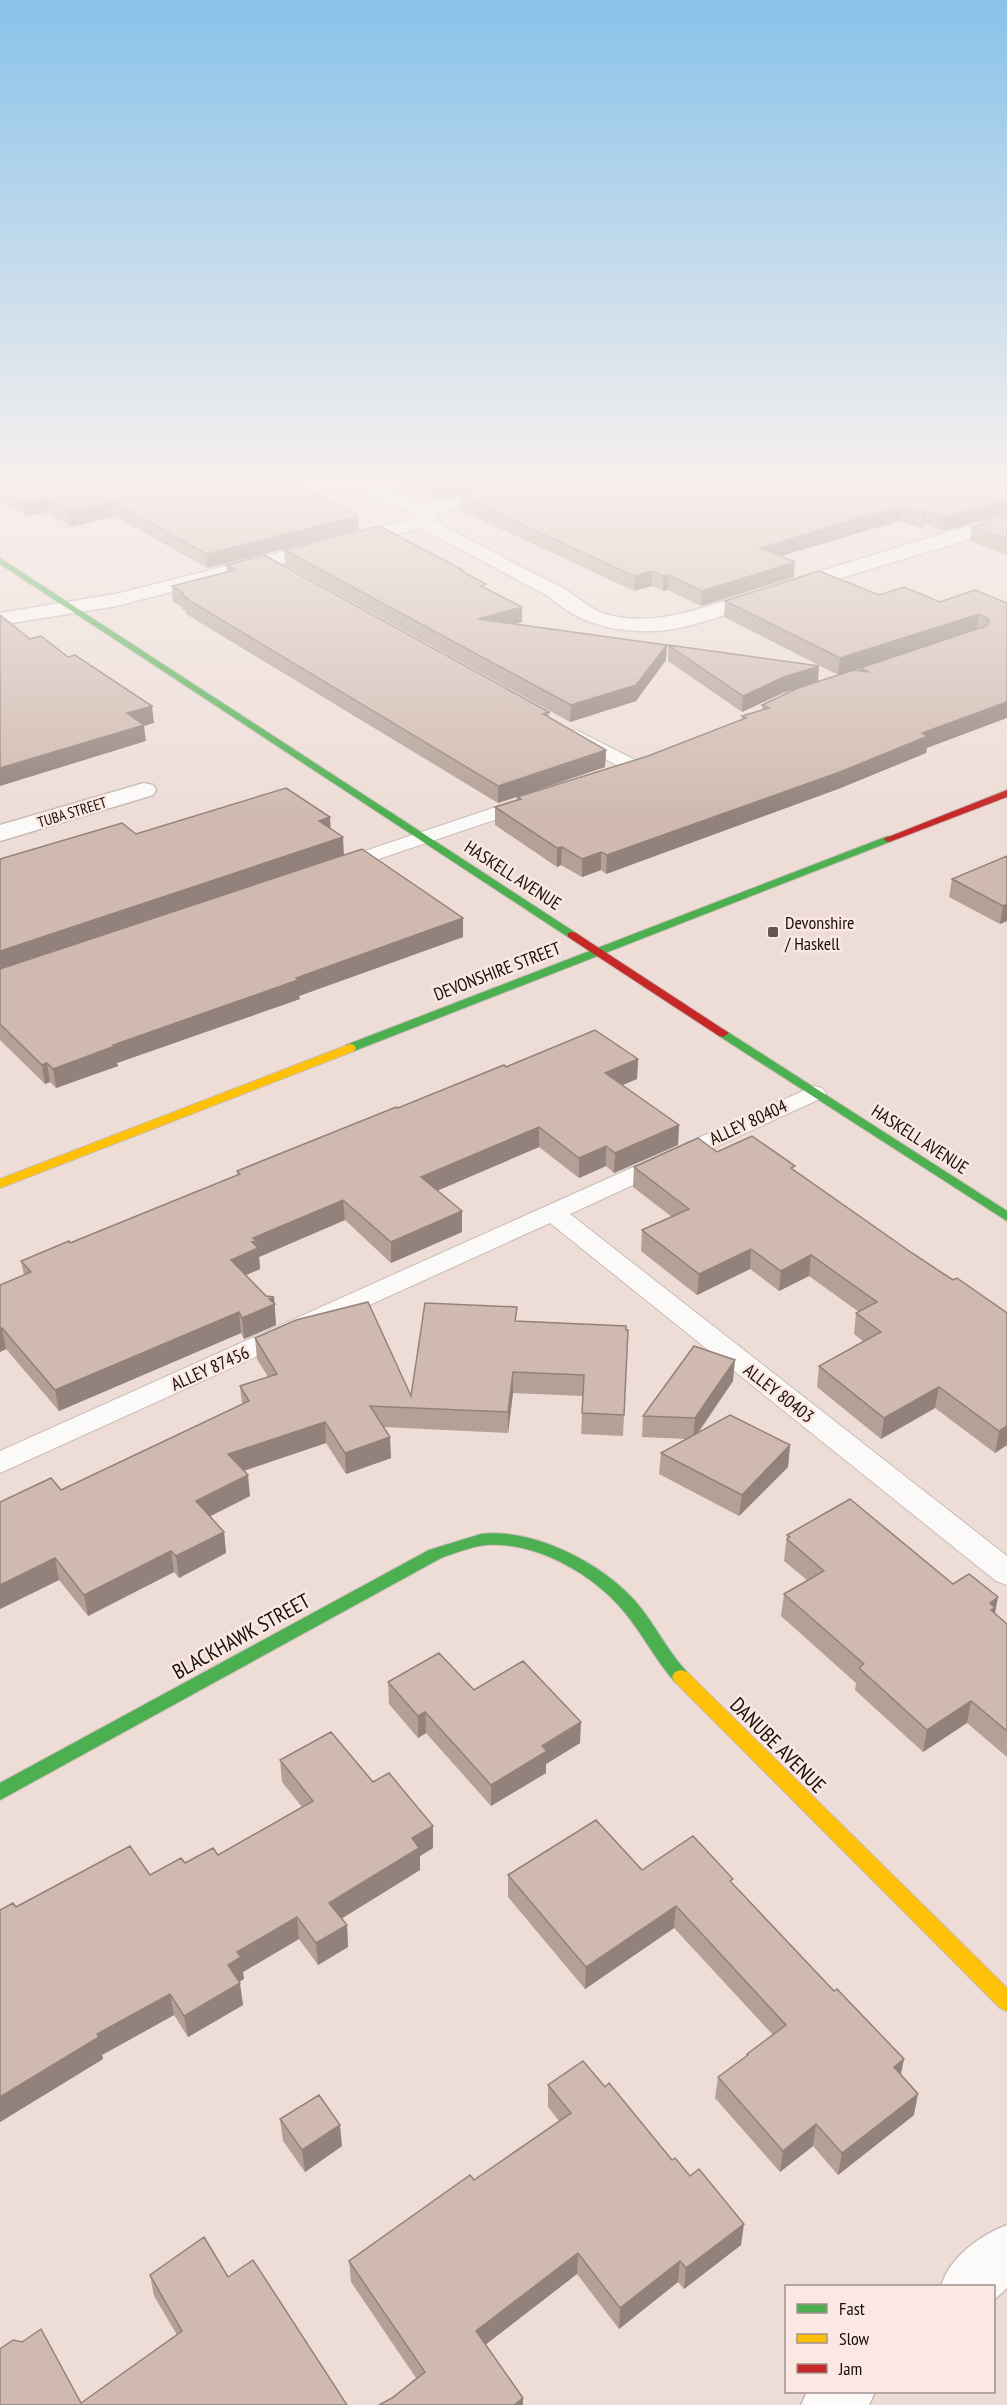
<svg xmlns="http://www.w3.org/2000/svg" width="1007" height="2405" font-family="'PT Sans Narrow',sans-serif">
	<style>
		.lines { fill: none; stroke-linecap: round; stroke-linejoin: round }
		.lane-casing { stroke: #c8bbb6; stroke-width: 2 }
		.street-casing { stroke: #c8bbb6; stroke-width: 3 }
		.fast-casing { stroke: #c8bbb6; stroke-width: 2 }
		.slow-casing { stroke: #c8bbb6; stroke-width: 2 }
		.jam-casing { stroke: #c8bbb6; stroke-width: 2 }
		.lane { fill: #fcfaf9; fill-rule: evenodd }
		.street { fill: #fcfaf9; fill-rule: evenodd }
		.fast { fill: #4caf50; fill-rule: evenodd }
		.slow { fill: #ffc107; fill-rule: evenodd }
		.jam { fill: #c62828; fill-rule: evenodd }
		.wall { fill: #b3a097 }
		.shaded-wall { fill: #92827b }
		.building { fill: #d0bab0; stroke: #92827b; stroke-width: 1.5 }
		.poi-dot { fill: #645752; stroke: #fbe8e2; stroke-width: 2 }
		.labels { text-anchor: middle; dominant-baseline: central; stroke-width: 5; stroke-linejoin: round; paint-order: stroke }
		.far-street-label { font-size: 15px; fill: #190f0b; stroke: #fbe8e2 }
		.street-label { font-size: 18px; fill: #190f0b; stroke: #fbe8e2 }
		.poi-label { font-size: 18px; fill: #190f0b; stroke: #fbe8e2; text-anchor: start }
		.near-street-label { font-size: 21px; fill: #190f0b; stroke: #fbe8e2 }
	</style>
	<rect width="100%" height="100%" fill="#eeddd7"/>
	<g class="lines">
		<g class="lane-casing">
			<path id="lane" d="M576 730 641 763 643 767 641 771H627L570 739 567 735 570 731Z
				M526 797 533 799 536 803 533 807 346 870H332L329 866 332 862Z
				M814 1086 822 1088 826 1093 822 1098 570 1214 1007 1556V1585L996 1581 550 1223 0 1473V1451Z"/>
		</g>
		<g class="street-casing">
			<path id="street" d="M340 479H363L426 505 535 479H565L562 483 436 514 438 517 436 521C476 545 519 565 561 587 580 597 588 610 612 616 666 627 712 603 762 589 844 565 925 537 1007 516V528C928 552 849 575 770 599 731 611 693 630 651 631 614 632 577 623 550 597L421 528 116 606 0 625V613L116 594 419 517 343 483Z
				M144 783 153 785 156 790 153 795 0 841V825Z
				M1007 2225V2288L994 2300V2286H941C950 2257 979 2236 1007 2225Z
				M807 2392H875L869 2405H801Z"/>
		</g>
		<g class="fast-casing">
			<path id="fast" d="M0 558 576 933 578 935 572 938 568 937 0 564Z
				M888 836 893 839 892 841 354 1051H346L344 1048 346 1045Z
				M723 1029 1007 1211V1221L719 1036 717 1033Z
				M481 1534C534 1528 602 1563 636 1602 655 1624 667 1651 687 1672L690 1677 687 1682 681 1684 675 1682C656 1661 644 1636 626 1614 595 1575 536 1541 485 1545 470 1547 455 1553 441 1558L0 1800V1783L429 1550Z"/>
		</g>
		<g class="slow-casing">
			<path id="slow" d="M350 1044 354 1045 356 1048 354 1051 0 1188V1179Z
				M681 1670 687 1672 1007 1988V2011L1000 2008 675 1682 672 1677 675 1672Z"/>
		</g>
		<g class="jam-casing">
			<path id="jam" d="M1007 790V797L892 841 888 842 883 839Z
				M572 932 576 933 729 1033 723 1037 719 1036 568 937V933Z"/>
		</g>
		<use href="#lane" class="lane"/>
		<use href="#street" class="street"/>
		<use href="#fast" class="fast"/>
		<use href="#slow" class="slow"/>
		<use href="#jam" class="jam"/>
	</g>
	<path class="wall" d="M0 479 359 530 207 568 115 516 71 527 47 512 27 517 0 500Z
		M391 479H527L437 500Z
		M1007 479V514L943 531 924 524 922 529 901 521 875 528 781 556 794 577 701 606 668 590 663 591 652 586 634 591 460 510V496Z
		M1007 516V555L970 541 972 527Z
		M284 550 463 570V572L486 588 522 607V622L516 624 666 660 636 701 570 722 285 565Z
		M226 565 549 712V717L606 750 605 767 498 803 186 614V611L182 609V607L173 602 172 586 227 572Z
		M879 595 940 602 1007 603 927 748 926 753 838 789 606 874 601 870 582 877 561 865 557 867 495 825V807L517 800V797L648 756 742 720V716L762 710V705L838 675 724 617 725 601Z
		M668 645 783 693 742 712 668 661Z
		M330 828 344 855 463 937 299 996 300 999 117 1063 118 1066 56 1088 50 1082 45 1084 0 1040V859L136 834Z
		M1007 856V921L1000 924 949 897 952 879Z
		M638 1059 637 1079 622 1085 679 1125 678 1145 614 1173 606 1166 579 1178 539 1147 437 1191 462 1232 391 1263 345 1220 259 1257 260 1269 245 1275 266 1296 274 1297 276 1325 244 1339 241 1333 59 1411 6 1349 0 1352V1285L24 1275 21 1261 70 1243 237 1175V1171L506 1067Z
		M717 1152 795 1171 912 1253 1007 1445 995 1453 935 1408 881 1439 817 1387 819 1366 863 1341 854 1334 856 1313 859 1312 809 1276 779 1291 750 1269 697 1295 641 1251 642 1230 672 1217 633 1187 634 1167Z
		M517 1321 628 1330 623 1436 581 1434 583 1396 513 1393 508 1433 384 1427 391 1458 346 1474 326 1443 244 1471 250 1496 210 1516 224 1532 226 1553 179 1578 174 1572 88 1616 59 1580 0 1609V1502L61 1490 242 1404 240 1386 268 1377 257 1359 255 1338 411 1396Z
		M733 1381 699 1432 790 1445 788 1467 739 1516 659 1474 661 1453 686 1439 642 1437 643 1416Z
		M787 1535 953 1584 995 1614 1007 1624V1757L967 1723 923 1752 855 1690 856 1683 781 1616 784 1594 807 1580 784 1561Z
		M388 1682 474 1690 580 1743 546 1764V1773L491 1806 426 1733 418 1738 389 1704Z
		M280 1760 373 1782 433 1848 420 1856V1870L341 1919 347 1925 348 1947 318 1965 299 1939 243 1972 244 1979 239 1981 243 2005 188 2037 174 2015 102 2055 103 2059 0 2122V1910L16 1907 150 1875 185 1863 218 1855 302 1807 282 1782Z
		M642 1870 732 1884 834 1991 904 2059 901 2075 914 2115 838 2175 813 2146 780 2172 715 2098 718 2077 746 2057 747 2054 773 2035 674 1928 585 1989 508 1897V1875Z
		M548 2085 741 2245 684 2289 678 2282 619 2329 577 2274 485 2345 523 2398V2405H379L392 2398 416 2378 351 2282 349 2261 474 2180 559 2121 548 2107Z
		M280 2119 342 2146 305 2172 283 2141Z
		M150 2275 228 2277 347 2405 81 2403 177 2335 154 2296Z"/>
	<path class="shaded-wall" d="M468 479H527L437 500V486Z
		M45 498 47 512 27 517 25 503Z
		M1007 500 1006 514 943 531 945 517Z
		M113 502 115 516 71 527 69 512Z
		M903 507 901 521 875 528 760 562 761 548 876 513Z
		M925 510 924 524 922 529 923 515Z
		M358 516 359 530 207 568 206 554Z
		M795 562 794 577 701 606 702 591Z
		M652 571V586L634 591V576Z
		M669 575 668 590 663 591V576Z
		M522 607V622L479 634 478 619Z
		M979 614 976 630 838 675 840 658Z
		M667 645 666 660 636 701 570 722 571 705Z
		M819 666 818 682 783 693 742 712 743 696 784 677Z
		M1007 702V718L927 748 926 753 838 789 606 874 607 855 922 733Z
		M152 706 154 723 144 726 146 741 0 786V768L127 713Z
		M606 750 605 767 498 803V786Z
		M330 817 331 835 319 821Z
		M343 837 344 855 0 971V951Z
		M562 847 561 865 557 867V848Z
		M601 852V870L582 877V859Z
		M1007 904V921L1000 924 1003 906Z
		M463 918V937L299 996 300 999 117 1063 118 1066 56 1088 53 1069 113 1045Z
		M638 1059 637 1079 604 1093 605 1073Z
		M47 1063 50 1082 45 1084 42 1065Z
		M679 1125 678 1145 614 1173 615 1153Z
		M539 1127V1147L422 1197 421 1177Z
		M606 1146V1166L579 1178V1158Z
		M343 1200 345 1220 259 1257 260 1269 233 1281 231 1260 253 1238Z
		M462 1211V1232L391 1263V1242Z
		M751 1249 750 1269 697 1295 699 1274Z
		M811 1255 809 1276 779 1291 781 1271Z
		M274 1297 276 1325 244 1339 242 1318 269 1299Z
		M239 1312 241 1333 59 1411 55 1390Z
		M2 1328 6 1349 0 1352V1329Z
		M735 1360 733 1381 693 1439 695 1418Z
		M513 1372V1393L508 1433V1412Z
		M939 1387 935 1408 881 1439 884 1418Z
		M325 1422 326 1443 231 1475 228 1454Z
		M1007 1426V1445L995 1453 999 1431Z
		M390 1437 391 1458 346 1474 345 1453Z
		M790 1445 788 1467 739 1516 742 1495Z
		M248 1475 250 1496 199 1522 196 1501Z
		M224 1532 226 1553 179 1578 176 1556Z
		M171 1551 174 1572 88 1616 84 1595Z
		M55 1558 59 1580 0 1609V1585Z
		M998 1597 994 1619 990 1603Z
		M971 1701 967 1723 923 1752 927 1730Z
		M425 1712 426 1733 418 1738V1716Z
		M581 1722 580 1743 546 1764V1773L491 1806V1785L542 1746Z
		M433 1826V1848L420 1856V1870L331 1925 329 1903 412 1838Z
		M676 1906 674 1928 585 1989 586 1967Z
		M297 1917 299 1939 243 1972 244 1979 231 1987 228 1965 237 1952Z
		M347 1925 348 1947 318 1965 316 1943Z
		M240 1983 243 2005 188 2037 184 2016Z
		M170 1994 174 2015 102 2055 103 2059 0 2122V2097L97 2034Z
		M904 2059 899 2080 894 2067Z
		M918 2094 914 2115 838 2175 842 2153Z
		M816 2124 813 2146 780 2172 783 2151Z
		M340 2125 342 2146 305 2172 302 2150Z
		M744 2224 741 2245 684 2289 686 2268Z
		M578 2253 577 2274 476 2352V2331Z
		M680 2261 678 2282 619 2329 620 2308Z
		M523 2398V2405H514Z"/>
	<path class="building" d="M0 479H287L358 516 206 554 113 502 69 512 45 498 25 503 0 487Z
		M421 479H468L437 486Z
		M533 479H1007V500L945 517 925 510 923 515 903 507 876 513 761 548 795 562 702 591 669 575 663 576 652 571 634 576 460 496Z
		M1007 516V539L972 527Z
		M379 526 463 570 461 571 486 584 481 586 522 607 478 619 667 645 636 685 571 705 284 550Z
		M264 555 549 712 543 714 606 750 498 786 185 598H187L181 594 183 593 172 586 235 570 226 565Z
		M819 571 879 595 904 587 940 602 975 590 1007 603V702L922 733 928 736 840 772 607 855 601 852 582 859 562 847 557 848 495 807 521 799 517 797 648 756 746 718 742 716 769 708 762 705 798 688 854 670 869 672 860 668 986 626 989 622 988 619 979 614 840 658 725 601Z
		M0 615 30 639 41 636 68 657 75 655 152 706 127 713 144 725 0 768Z
		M668 645 819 666 784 677 743 696Z
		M286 788 330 817 319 821 343 837 0 951V859L122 823 136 834Z
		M362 849 463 918 296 978 298 980 113 1045 115 1046 53 1069 47 1063 42 1065 0 1024V969Z
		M1007 856V904L1003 906 952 879Z
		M595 1030 638 1059 605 1073 679 1125 615 1153 606 1146 579 1158 539 1127 421 1177 462 1211 391 1242 343 1200 253 1238 256 1241 252 1242 258 1248 231 1260 266 1296 274 1297 269 1299 275 1304 242 1318 239 1312 55 1390 2 1328 0 1329V1285L31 1272 21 1261 69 1241 70 1243 240 1174 237 1171 396 1107 398 1108 504 1065 506 1067Z
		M752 1136 795 1166 791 1168 912 1253 953 1280 957 1278 1007 1313V1426L999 1431 939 1387 884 1418 819 1366 881 1332 856 1313 877 1302 811 1255 781 1271 751 1249 699 1274 642 1230 689 1209 634 1167 698 1138 717 1152Z
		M368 1302 411 1396 425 1303 517 1307 515 1321 626 1326V1330H628L624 1415 582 1413 584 1375 513 1372 508 1412 370 1406 390 1437 345 1453 325 1422 228 1454 248 1475 196 1501 224 1532 176 1556 171 1551 84 1595 55 1558 0 1585V1502L51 1478 61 1490 249 1401 240 1386 277 1374 255 1338 296 1320Z
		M694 1346 735 1360 695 1418 643 1416Z
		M730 1415 790 1445 742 1495 661 1453Z
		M850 1499 953 1584 969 1574 998 1597 990 1603 995 1608 991 1610 1007 1624V1731L971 1701 927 1730 859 1668 864 1664 784 1594 824 1571 787 1539 790 1537 787 1535Z
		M439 1653 474 1690 523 1661 581 1722 542 1746 547 1751 491 1785 425 1712 418 1716 388 1682Z
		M331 1732 373 1782 389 1773 433 1826 412 1838 419 1848 329 1903 347 1925 316 1943 297 1917 237 1952 241 1957 228 1965 240 1983 184 2016 170 1994 97 2034 99 2037 0 2097V1910L13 1903 16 1907 130 1846 150 1875 181 1858 185 1863 213 1848 218 1855 313 1801 280 1760Z
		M596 1820 642 1870 693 1836 733 1879 730 1881 834 1991 837 1989 904 2059 894 2067 918 2094 842 2153 816 2124 783 2151 718 2077 748 2055 747 2054 786 2025 676 1906 586 1967 508 1875Z
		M583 2061 605 2087 609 2083 672 2160 675 2158 690 2176 699 2169 744 2224 686 2268 680 2261 620 2308 578 2253 476 2331 523 2398 514 2405H379L392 2398 425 2372 349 2261 470 2175 474 2180 571 2113 548 2085Z
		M319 2095 340 2125 302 2150 280 2119Z
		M204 2237 228 2277 253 2260 347 2405H0V2349L13 2340 22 2342 41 2329 81 2403 182 2331 150 2275Z"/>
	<linearGradient id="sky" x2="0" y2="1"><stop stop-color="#88c2ea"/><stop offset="0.59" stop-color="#f7f0ed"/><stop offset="1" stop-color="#f7f0ed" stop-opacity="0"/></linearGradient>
	<rect width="1007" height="815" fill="url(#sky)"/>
	<rect class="poi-dot" x="767" y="926" width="12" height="12" rx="3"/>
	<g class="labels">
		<g class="far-street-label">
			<text transform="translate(72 812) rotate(-17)">TUBA STREET</text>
		</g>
		<g class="street-label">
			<text transform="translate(513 875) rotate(33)">HASKELL AVENUE</text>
			<text transform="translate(497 971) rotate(-21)">DEVONSHIRE STREET</text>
			<text transform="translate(748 1122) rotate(-25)">ALLEY 80404</text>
			<text transform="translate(920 1139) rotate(33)">HASKELL AVENUE</text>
			<text transform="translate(210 1368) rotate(-24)">ALLEY 87456</text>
			<text transform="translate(779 1393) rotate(38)">ALLEY 80403</text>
		</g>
		<g class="poi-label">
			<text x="785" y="922">Devonshire<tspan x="785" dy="21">/ Haskell</tspan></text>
		</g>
		<g class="near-street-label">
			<text transform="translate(241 1636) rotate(-29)">BLACKHAWK STREET</text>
			<text transform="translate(778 1745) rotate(45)">DANUBE AVENUE</text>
		</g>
	</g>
	<rect x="785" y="2285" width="210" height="108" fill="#fbe8e2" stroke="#a1918c" stroke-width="1.5"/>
	<rect x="797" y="2304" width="30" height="9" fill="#4caf50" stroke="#a1918c" stroke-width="1.5"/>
	<text x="839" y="2315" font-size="18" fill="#190f0b">Fast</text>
	<rect x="797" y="2334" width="30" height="9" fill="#ffc107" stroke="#a1918c" stroke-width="1.5"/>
	<text x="839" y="2345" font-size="18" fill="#190f0b">Slow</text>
	<rect x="797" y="2364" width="30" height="9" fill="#c62828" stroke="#a1918c" stroke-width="1.5"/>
	<text x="839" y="2375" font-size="18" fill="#190f0b">Jam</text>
</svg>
